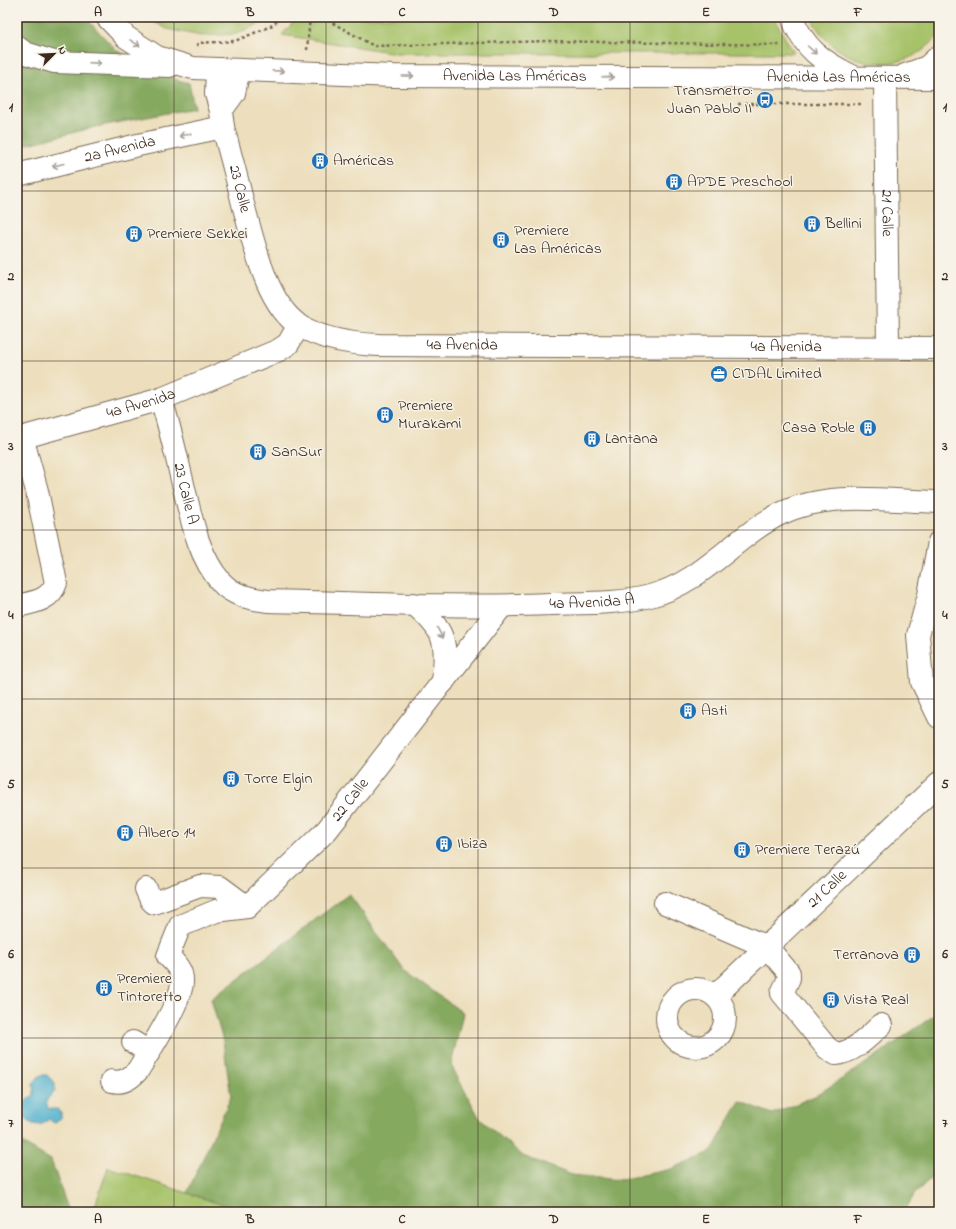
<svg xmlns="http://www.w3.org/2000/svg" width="956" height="1229" font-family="'Indie Flower',sans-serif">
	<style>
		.green { fill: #a7c36a; stroke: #717644 }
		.forest { fill: #85a95e; stroke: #606a3e }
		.water { fill: #4eb0cd; stroke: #446d76 }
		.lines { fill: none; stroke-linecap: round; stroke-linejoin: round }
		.minor-casing { stroke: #796956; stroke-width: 24 }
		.major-casing { stroke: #796956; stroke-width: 24 }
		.path { stroke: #796956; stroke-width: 2.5; stroke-dasharray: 3 3; stroke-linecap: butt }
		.minor { stroke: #fff; stroke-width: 22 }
		.major { stroke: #fff; stroke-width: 22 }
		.oneway { stroke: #a79f9a }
		.grid { fill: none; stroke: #3b2a1e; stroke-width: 1; stroke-opacity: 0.55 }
		.labels { text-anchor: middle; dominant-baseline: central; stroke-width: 3; stroke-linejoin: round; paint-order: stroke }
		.street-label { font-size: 16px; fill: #3b2a1e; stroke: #f7f3e8 }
		.poi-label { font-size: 16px; fill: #3b2a1e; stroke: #f7f3e8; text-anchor: start }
		.neatline { fill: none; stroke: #3b2a1e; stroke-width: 1.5 }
		.grid-label { font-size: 13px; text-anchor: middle; font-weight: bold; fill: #3b2a1e }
	</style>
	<rect width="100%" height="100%" fill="#f7f3e8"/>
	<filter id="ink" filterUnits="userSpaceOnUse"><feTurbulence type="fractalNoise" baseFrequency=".025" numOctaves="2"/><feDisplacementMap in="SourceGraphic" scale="8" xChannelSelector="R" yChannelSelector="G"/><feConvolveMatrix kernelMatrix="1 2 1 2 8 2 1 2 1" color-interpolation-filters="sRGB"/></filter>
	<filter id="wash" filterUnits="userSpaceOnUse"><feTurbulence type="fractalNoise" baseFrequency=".012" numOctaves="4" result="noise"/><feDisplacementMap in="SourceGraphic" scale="16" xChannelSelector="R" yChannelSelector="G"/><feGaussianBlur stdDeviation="0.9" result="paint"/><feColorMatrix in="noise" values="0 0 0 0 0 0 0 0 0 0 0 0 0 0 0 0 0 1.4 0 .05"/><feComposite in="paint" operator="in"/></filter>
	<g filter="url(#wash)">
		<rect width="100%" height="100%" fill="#eddfbd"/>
		<path class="green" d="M146 17H272L268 20 236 34 201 36 167 29Z
			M298 17H776L777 24 794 53H396L282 35Z
			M811 17H939V34C905 81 834 68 811 17Z
			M108 1167 230 1207 228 1212H93Z"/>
		<path class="forest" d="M17 17H85L116 50 127 56 54 54 17 38Z
			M17 58 153 73 189 83 194 108 95 127 17 147Z
			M349 894 404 970 463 1013 451 1065 480 1119 523 1156 572 1175 619 1180 671 1169 711 1152 740 1101 772 1114 815 1096 856 1070 939 1012V1171L916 1192 904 1212H228L229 1207 187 1193 231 1097 223 1041 211 999Z
			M17 1140 51 1160 69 1212H17Z"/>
		<path class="water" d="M40 1075H47L55 1083V1090C50 1098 43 1099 49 1109H57L61 1112V1118L56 1123 52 1122 49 1119C33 1137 8 1108 34 1095L33 1084Z"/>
	</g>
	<g filter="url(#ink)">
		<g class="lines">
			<g class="minor-casing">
				<g id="minor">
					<path id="s1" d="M217 69 216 94 221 111 223 127C230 153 237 178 243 204 253 239 266 305 300 326 324 340 352 344 379 345L939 348"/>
					<path id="s2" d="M885 78 888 347"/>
					<path d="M221 111 234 93 239 70"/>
					<path id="s3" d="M17 175 138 145 223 127"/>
					<path id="s4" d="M161 399C170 427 176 455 183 484 191 517 198 556 221 582 233 596 252 599 268 601 363 603 458 608 553 604 585 603 619 604 650 596 702 583 734 537 780 514 829 490 887 501 939 502"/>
					<path id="s5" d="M17 439 161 399 279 350 288 344 299 325"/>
					<path d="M939 542 929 595 918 635 922 682 939 717"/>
					<path d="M414 604C446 632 447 640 443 682"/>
					<path d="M17 606C33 602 50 601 56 583L37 491 22 437"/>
					<path d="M146 889 151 900 154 903 200 886 220 887 247 907"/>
					<path d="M665 903 767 947 789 973V978L782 993 827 1048 836 1054C855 1052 868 1037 881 1025"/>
					<path id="s6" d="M247 907 327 830 502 606"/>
					<circle cx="696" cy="1018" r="29"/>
					<path id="s7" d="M715 996 939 783"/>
					<path d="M133 1042 149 1052"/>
					<path d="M112 1081C123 1084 131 1078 138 1070 149 1052 182 1000 182 982 183 971 175 963 168 956L180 926 216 911 247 907"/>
				</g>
			</g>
			<g class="major-casing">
				<g id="major">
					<path id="s8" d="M107 17 126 37 157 57 193 68 394 76 939 78"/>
					<path d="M792 17C803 48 823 62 852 76"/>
					<path d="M17 47 25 53 54 62 170 66"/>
					<path d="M905 75 927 67 939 56"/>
				</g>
			</g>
			<path class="path" d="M322 17 374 46 548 41 780 45
				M197 46 198 43 235 41 271 26 282 17
				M307 50 310 17
				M738 104H863"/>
			<use href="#minor" class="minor"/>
			<use href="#major" class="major"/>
		</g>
		<defs><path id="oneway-shaft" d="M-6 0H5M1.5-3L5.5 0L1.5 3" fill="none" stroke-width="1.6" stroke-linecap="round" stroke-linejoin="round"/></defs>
		<g class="oneway">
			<use href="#oneway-shaft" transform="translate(135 43) rotate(32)"/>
			<use href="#oneway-shaft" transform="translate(812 50) rotate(42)"/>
			<use href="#oneway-shaft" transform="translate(95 63) rotate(2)"/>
			<use href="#oneway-shaft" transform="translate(278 71) rotate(2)"/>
			<use href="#oneway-shaft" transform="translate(408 76)"/>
			<use href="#oneway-shaft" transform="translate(608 77)"/>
			<use href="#oneway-shaft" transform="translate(185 135) rotate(168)"/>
			<use href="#oneway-shaft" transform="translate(58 165) rotate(166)"/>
			<use href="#oneway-shaft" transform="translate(440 633) rotate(62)"/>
		</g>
	</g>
	<path class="grid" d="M174 17V1212M326 17V1212M478 17V1212M630 17V1212M782 17V1212M17 191H939M17 361H939M17 530H939M17 699H939M17 868H939M17 1038H939"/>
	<defs>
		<g id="bus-disc" transform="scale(0.9)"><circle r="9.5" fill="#1f6fb2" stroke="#f7f3e8"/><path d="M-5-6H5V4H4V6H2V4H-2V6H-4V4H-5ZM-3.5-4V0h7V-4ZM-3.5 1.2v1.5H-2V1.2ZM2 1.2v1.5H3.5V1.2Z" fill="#fff"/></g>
		<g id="building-disc" transform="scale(0.9)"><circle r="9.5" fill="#1f6fb2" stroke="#f7f3e8"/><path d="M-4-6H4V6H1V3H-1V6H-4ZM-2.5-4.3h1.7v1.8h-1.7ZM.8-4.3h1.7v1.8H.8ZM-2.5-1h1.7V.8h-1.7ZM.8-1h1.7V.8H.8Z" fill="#fff"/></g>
		<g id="office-disc" transform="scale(0.9)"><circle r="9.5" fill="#1f6fb2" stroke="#f7f3e8"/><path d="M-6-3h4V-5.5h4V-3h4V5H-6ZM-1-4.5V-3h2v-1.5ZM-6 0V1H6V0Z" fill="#fff"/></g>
	</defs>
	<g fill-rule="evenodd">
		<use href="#bus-disc" x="765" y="100"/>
		<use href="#building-disc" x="320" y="161"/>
		<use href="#building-disc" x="674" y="182"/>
		<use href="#building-disc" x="812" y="224"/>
		<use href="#building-disc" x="134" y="234"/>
		<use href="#building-disc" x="501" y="240"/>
		<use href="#office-disc" x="719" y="374"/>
		<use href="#building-disc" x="385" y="415"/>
		<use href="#building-disc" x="868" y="428"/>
		<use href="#building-disc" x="592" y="439"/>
		<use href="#building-disc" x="258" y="452"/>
		<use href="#building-disc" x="688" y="711"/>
		<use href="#building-disc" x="231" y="779"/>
		<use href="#building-disc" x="125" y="833"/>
		<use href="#building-disc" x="444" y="844"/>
		<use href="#building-disc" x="742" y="850"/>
		<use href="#building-disc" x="912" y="955"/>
		<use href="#building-disc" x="104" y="988"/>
		<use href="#building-disc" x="831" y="1000"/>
	</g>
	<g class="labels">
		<g class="street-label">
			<text stroke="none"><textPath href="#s8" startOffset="424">Avenida Las Américas</textPath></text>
			<text stroke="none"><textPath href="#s8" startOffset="748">Avenida Las Américas</textPath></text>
			<text stroke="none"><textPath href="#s3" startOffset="106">2a Avenida</textPath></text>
			<text stroke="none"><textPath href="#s1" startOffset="123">23 Calle</textPath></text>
			<text stroke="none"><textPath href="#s2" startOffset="135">21 Calle</textPath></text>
			<text stroke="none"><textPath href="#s1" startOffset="441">4a Avenida</textPath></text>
			<text stroke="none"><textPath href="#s1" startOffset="765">4a Avenida</textPath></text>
			<text stroke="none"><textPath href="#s5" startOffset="129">4a Avenida</textPath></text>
			<text stroke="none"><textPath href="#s4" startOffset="98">23 Calle A</textPath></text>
			<text stroke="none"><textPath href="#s4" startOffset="570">4a Avenida A</textPath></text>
			<text stroke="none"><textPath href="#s6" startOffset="149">22 Calle</textPath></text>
			<text stroke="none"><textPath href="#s7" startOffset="155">21 Calle</textPath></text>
		</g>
		<g class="poi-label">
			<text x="752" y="91" text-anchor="end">Transmetro:<tspan x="752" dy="18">Juan Pablo II</tspan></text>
			<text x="333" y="161">Américas</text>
			<text x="687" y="182">APDE Preschool</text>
			<text x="825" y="224">Bellini</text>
			<text x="514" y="231">Premiere<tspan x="514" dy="18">Las Américas</tspan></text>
			<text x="147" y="234">Premiere Sekkei</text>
			<text x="732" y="374">CIDAL Limited</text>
			<text x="398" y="406">Premiere<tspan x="398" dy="18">Murakami</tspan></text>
			<text x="855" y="428" text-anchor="end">Casa Roble</text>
			<text x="605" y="439">Lantana</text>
			<text x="271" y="452">SanSur</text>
			<text x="701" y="711">Asti</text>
			<text x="244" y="779">Torre Elgin</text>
			<text x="138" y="833">Albero 14</text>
			<text x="457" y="844">Ibiza</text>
			<text x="755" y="850">Premiere Terazú</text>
			<text x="899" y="955" text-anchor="end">Terranova</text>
			<text x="117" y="979">Premiere<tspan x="117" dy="18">Tintoretto</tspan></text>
			<text x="844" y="1000">Vista Real</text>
		</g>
	</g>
	<rect width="956" height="1229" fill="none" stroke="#f7f3e8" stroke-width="44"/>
	<g transform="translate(54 54) rotate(66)" stroke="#f7f3e8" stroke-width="3" paint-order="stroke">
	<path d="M0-3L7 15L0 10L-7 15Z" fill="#3b2a1e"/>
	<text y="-6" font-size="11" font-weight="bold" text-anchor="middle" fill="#3b2a1e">N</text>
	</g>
	<rect x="22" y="22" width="912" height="1185" class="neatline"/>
	<g class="grid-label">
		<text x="98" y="16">A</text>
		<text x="250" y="16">B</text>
		<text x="402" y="16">C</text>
		<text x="554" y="16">D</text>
		<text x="706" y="16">E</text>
		<text x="858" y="16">F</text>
		<text x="11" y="111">1</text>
		<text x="945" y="111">1</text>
		<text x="11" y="280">2</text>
		<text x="945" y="280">2</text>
		<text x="11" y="450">3</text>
		<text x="945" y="450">3</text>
		<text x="11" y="619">4</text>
		<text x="945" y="619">4</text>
		<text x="11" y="788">5</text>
		<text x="945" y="788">5</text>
		<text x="11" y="958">6</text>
		<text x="945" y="958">6</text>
		<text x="11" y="1127">7</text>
		<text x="945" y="1127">7</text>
		<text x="98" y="1223">A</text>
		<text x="250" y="1223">B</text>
		<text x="402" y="1223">C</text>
		<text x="554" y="1223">D</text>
		<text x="706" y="1223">E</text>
		<text x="858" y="1223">F</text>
	</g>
</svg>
